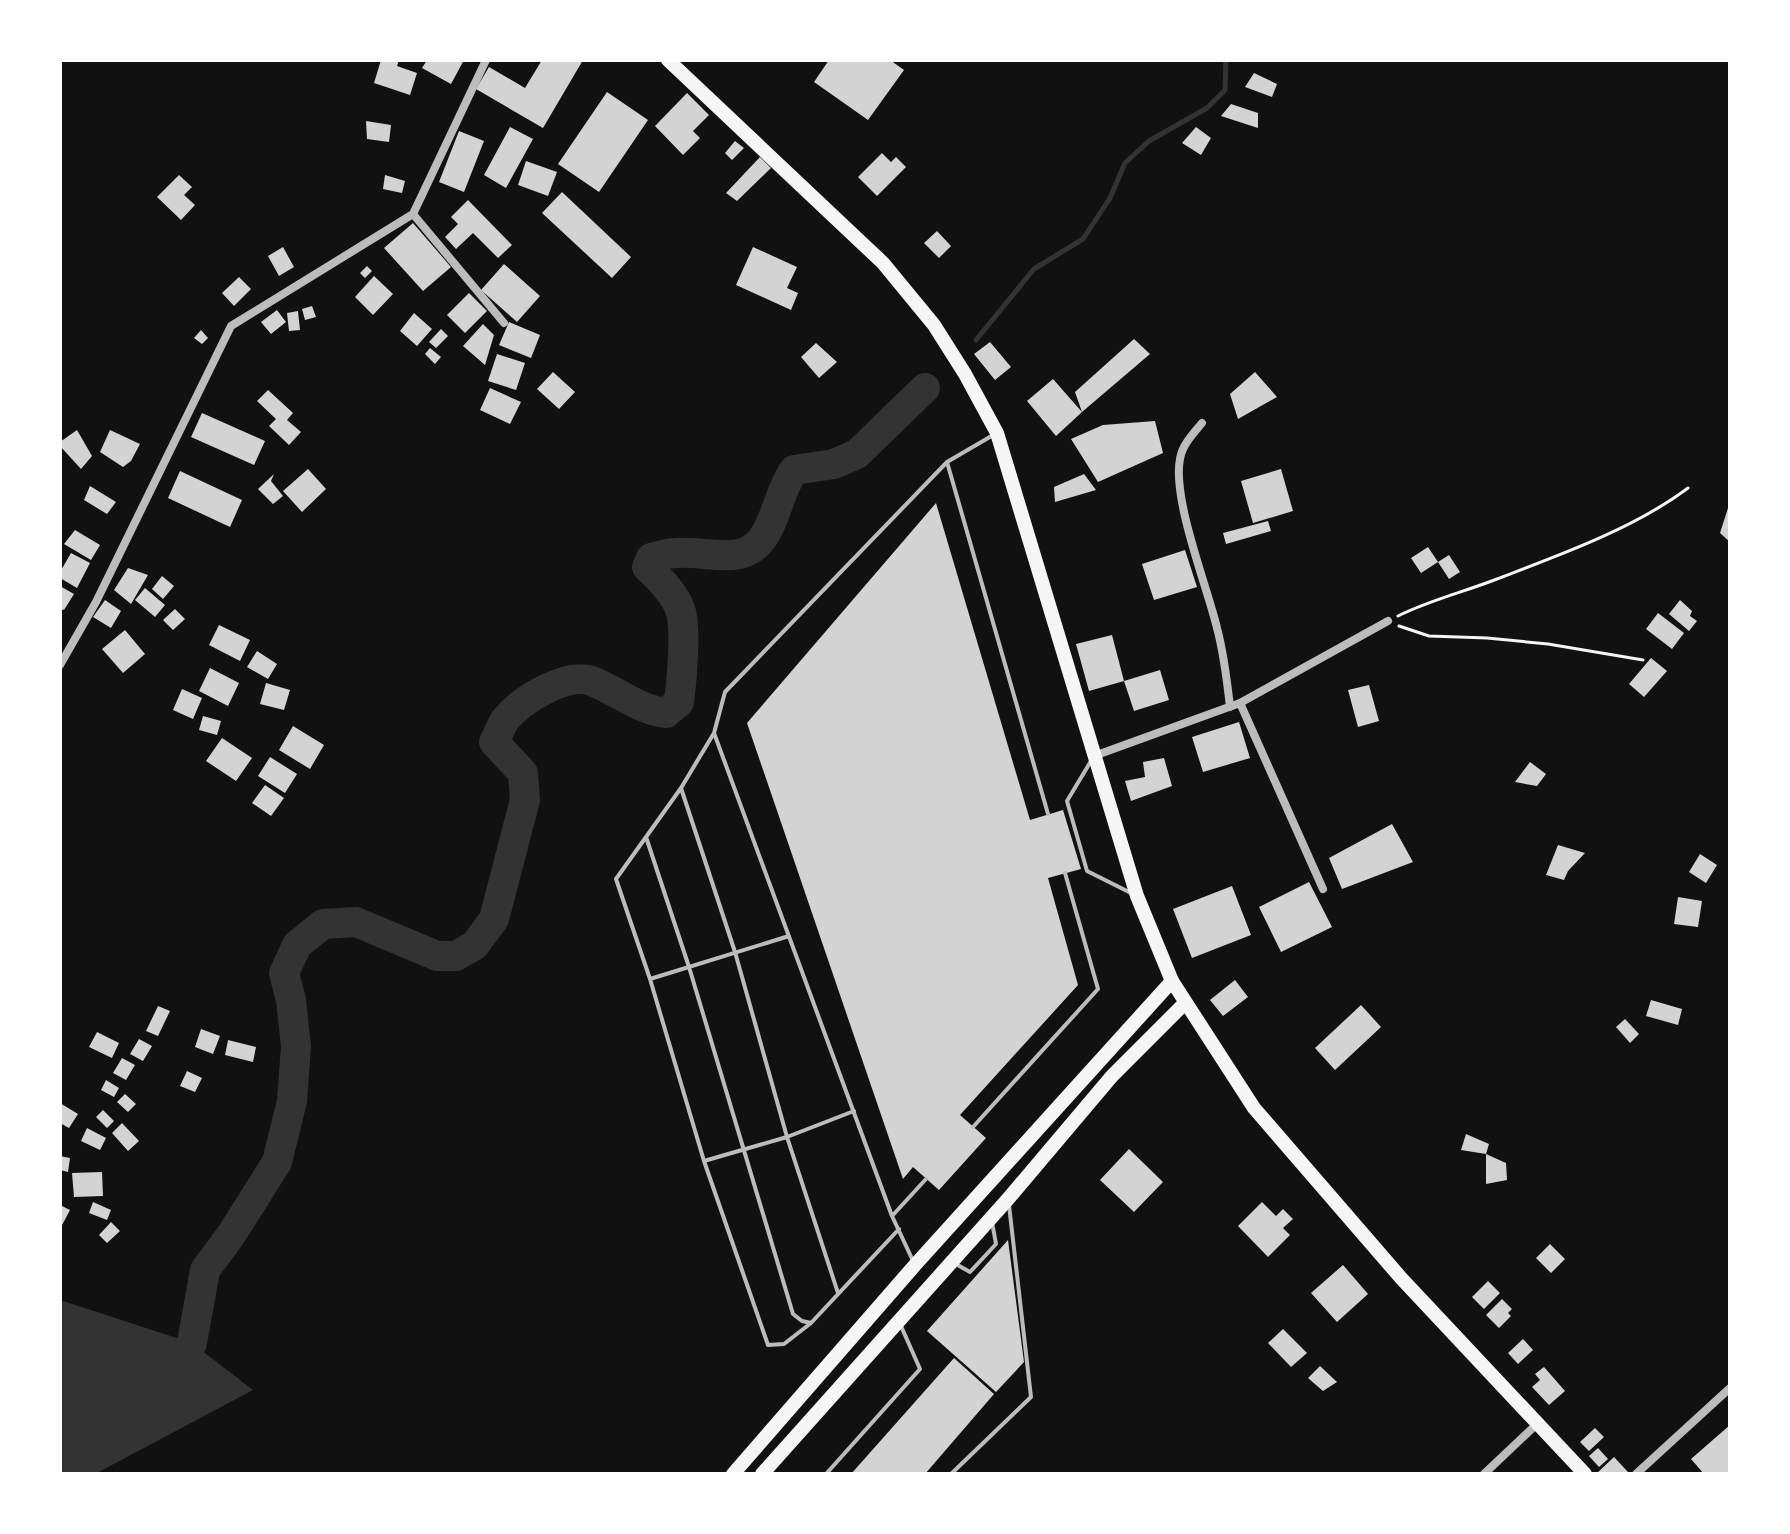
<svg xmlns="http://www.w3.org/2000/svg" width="1790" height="1534" font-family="Lato,sans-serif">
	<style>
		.water { fill: #333 }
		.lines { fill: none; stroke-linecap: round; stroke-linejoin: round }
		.stream { stroke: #333; stroke-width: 5 }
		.river { stroke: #333; stroke-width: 30 }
		.building { fill: #d3d3d3 }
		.path { stroke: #f5f5f5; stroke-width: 3 }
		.service { stroke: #bcbcbc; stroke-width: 4 }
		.minor { stroke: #bcbcbc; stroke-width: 8 }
		.primary { stroke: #f5f5f5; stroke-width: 14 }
		.trunk { stroke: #f5f5f5; stroke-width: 14 }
	</style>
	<rect width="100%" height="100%" fill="#111"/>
	<path class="water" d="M60 1300 192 1343 253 1390 95 1474H60Z"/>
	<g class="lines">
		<path class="stream" d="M976 340 1034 269 1083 239 1110 198 1125 163 1149 141 1207 108 1225 90 1226 60"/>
		<path class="river" d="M192 1343 205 1270 231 1235 277 1162 292 1101 296 1046 291 1000 284 973 297 945 323 924 356 922 437 956H456L475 945 494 919 525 800 523 773 494 742C498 735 501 726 505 720 521 700 566 672 592 681 617 691 639 710 666 713L679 702C682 680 686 632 681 612 676 595 660 579 647 567L651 558C659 556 668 553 676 553 709 550 746 569 766 533 778 512 780 490 794 470L834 464 857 454 925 388"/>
	</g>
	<path class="building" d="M381 60H399L397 66 417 73 410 95 374 83Z
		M427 60H464L451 84 422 68Z
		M542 60H583L543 128 476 89 489 67 525 88Z
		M829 60H890L904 70 868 120 814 82Z
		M1254 73 1277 84 1272 97 1245 87Z
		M607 92 648 120 599 192 558 164Z
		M687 93 709 115 693 131 700 138 683 155 655 126Z
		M1231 104 1258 113V128L1221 116Z
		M366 121 391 125 389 142 367 139Z
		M510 127 533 139 506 188 484 175Z
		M1196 127 1211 138 1201 155 1182 143Z
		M459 131 484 141 464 192 439 182Z
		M735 141 744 148 732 160 725 153Z
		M882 153 891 162 896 157 906 167 877 196 858 177Z
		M760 157 771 168 737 201 726 193Z
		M526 161 557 172 548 196 518 185Z
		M179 175 192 187 184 195 195 205 181 220 157 197Z
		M385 175 405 181 402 193 383 189Z
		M562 192 631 257 612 278 542 213Z
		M468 200 512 245 498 258 473 233 456 249 445 237 458 224 451 217Z
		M413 223 451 267 423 291 384 248Z
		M937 231 951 246 939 258 924 243Z
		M283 247 294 267 279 276 268 256Z
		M753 247 797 267 787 288 798 293 791 310 736 285Z
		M504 264 540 296 517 322 481 290Z
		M367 266 372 271 365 278 360 273Z
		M374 276 393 294 373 315 355 297Z
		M239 277 251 289 234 306 222 293Z
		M469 293 487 311 465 333 447 315Z
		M312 306 316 317 305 320 302 309Z
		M277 310 286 322 271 334 261 322Z
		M298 311 300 330 289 331 287 313Z
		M414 313 432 329 417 346 400 331Z
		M509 322 540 335 531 358 499 345Z
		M483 324 494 335 485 365 463 346Z
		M441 329 448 336 436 348 429 342Z
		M201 330 208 338 202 344 194 338Z
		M1134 339 1150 354 1082 412 1075 392Z
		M990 342 1011 367 995 380 974 354Z
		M816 343 837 362 819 378 801 357Z
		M430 348 441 357 435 364 425 354Z
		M497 354 525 363 516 390 488 381Z
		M553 372 575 392 559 409 537 389Z
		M1255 372 1277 397 1238 419 1230 394Z
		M1053 379 1082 412 1056 436 1027 401Z
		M490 388 521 402 510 424 480 410Z
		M268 390 293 413 287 420 301 432 289 445 269 426 276 419 257 401Z
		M202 413 265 441 254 465 191 437Z
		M1155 421 1163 453 1098 482 1071 439 1103 425Z
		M77 430 92 456 81 469 60 446V442Z
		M110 430 140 444 131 461 123 467 100 452Z
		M308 469 326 489 302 512 283 491Z
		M1281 469 1293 511 1253 523 1241 481Z
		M180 471 242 500 230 527 168 498Z
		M274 474 271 481 283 496 273 504 258 489Z
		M1084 474 1096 490 1055 502 1054 487Z
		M90 486 116 502 107 514 84 500Z
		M936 503 1030 820 1063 810 1081 869 1048 878 1078 985 960 1115 986 1138 939 1190 913 1167 903 1179 747 723Z
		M1728 508 1730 510V542L1720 533Z
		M1268 521 1271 531 1226 544 1223 533Z
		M75 530 100 545 91 560 64 544Z
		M1428 547 1438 562 1421 573 1411 558Z
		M1185 550 1197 587 1154 600 1142 564Z
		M71 553 90 563 77 588 60 578V572Z
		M1449 555 1460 572 1449 579 1438 562Z
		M128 568 148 575 131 604 114 590Z
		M162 576 174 586 163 599 152 589Z
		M60 586 74 594 64 610 60 609Z
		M145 588 165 605 155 617 135 600Z
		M105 600 121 611 111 628 93 617Z
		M1680 600 1692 611 1690 616 1697 621 1689 631 1669 614Z
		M175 609 185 619 173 630 163 620Z
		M1658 613 1684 633 1672 649 1646 629Z
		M219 625 250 640 240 661 209 645Z
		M125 630 145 654 123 673 102 649Z
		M1112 635 1124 681 1089 691 1076 644Z
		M257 651 277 664 268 679 247 667Z
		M1651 658 1667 671 1644 697 1629 684Z
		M210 668 239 683 228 706 199 691Z
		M1160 670 1169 700 1134 711 1124 681Z
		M266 683 290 690 284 710 260 704Z
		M1369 685 1379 721 1358 727 1348 690Z
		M182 689 202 698 193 719 173 710Z
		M203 716 221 721 217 735 199 730Z
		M1239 722 1250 758 1203 772 1192 737Z
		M293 726 324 745 310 769 279 750Z
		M222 738 252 758 236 781 206 761Z
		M270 757 297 774 285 793 258 776Z
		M1164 758 1172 786 1131 801 1125 781 1145 777 1143 762Z
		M1530 762 1546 774 1537 786 1515 782Z
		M265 785 284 798 271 816 252 803Z
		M1392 824 1413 862 1342 889 1329 858Z
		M1558 845 1585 853 1568 871 1564 880 1546 875Z
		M1700 854 1717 865 1706 883 1689 872Z
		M1309 882 1332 927 1281 952 1259 907Z
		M1232 886 1251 935 1192 958 1173 909Z
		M1678 897 1702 901 1698 927 1674 924Z
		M1235 980 1248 997 1223 1016 1210 1000Z
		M1651 1000 1682 1009 1678 1025 1646 1016Z
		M1361 1005 1381 1027 1335 1070 1315 1048Z
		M158 1006 170 1011 158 1036 146 1031Z
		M1625 1019 1639 1034 1630 1043 1616 1027Z
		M201 1029 220 1036 213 1054 195 1047Z
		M97 1032 119 1043 112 1058 89 1047Z
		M139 1039 152 1046 143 1061 130 1054Z
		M228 1040 256 1047 253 1062 225 1055Z
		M122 1058 135 1065 126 1080 113 1073Z
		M187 1071 202 1078 195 1092 180 1086Z
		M106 1080 119 1088 114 1097 101 1090Z
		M125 1094 136 1104 128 1112 117 1102Z
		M60 1103 78 1114 69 1128 60 1123Z
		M103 1110 114 1121 107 1128 96 1117Z
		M122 1123 139 1141 128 1151 112 1133Z
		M87 1128 106 1138 100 1150 81 1141Z
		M1466 1134 1489 1144 1486 1154 1461 1150Z
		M1129 1149 1163 1182 1134 1212 1100 1180Z
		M1486 1154 1506 1163 1507 1180 1486 1184Z
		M60 1156 70 1158 68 1172 60 1170Z
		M102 1172 103 1196 74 1197 72 1173Z
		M93 1202 111 1210 107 1220 89 1213Z
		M1262 1202 1276 1216 1283 1209 1293 1219 1283 1228 1290 1235 1268 1257 1238 1226Z
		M60 1205 70 1210 60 1229Z
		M111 1222 120 1231 107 1243 99 1235Z
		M1008 1240 1024 1362 996 1392 927 1331Z
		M1550 1244 1565 1259 1551 1273 1536 1258Z
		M1343 1265 1368 1294 1337 1322 1311 1293Z
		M1488 1281 1500 1293 1484 1309 1472 1297Z
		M1502 1299 1512 1309 1508 1313 1511 1316 1499 1328 1486 1315Z
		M1283 1329 1307 1353 1291 1367 1268 1343Z
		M1523 1339 1533 1350 1518 1364 1508 1353Z
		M954 1358 994 1394 925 1474H851Z
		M1320 1366 1337 1382 1323 1391 1308 1378Z
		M1544 1367 1565 1391 1549 1405 1532 1387 1540 1380 1535 1374Z
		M1730 1425V1474H1704L1691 1459Z
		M1595 1428 1604 1437 1589 1451 1580 1442Z
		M1598 1448 1608 1459 1599 1467 1589 1456Z
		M1614 1457 1628 1472 1626 1474H1596Z"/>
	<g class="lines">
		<path class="path" d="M1398 616C1430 600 1464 592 1497 579 1560 555 1635 528 1688 488
			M1399 626 1429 636 1487 638 1548 644 1643 660"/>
		<path class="service" d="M947 462 1048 814
			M714 733 681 788 646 837 689 967 793 1314 802 1321 811 1323 899 1229
			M1091 761 1067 801 1087 871 1133 894
			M681 788 735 952 787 1137 838 1293
			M646 837 616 879 650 979 704 1161 768 1345 784 1344 811 1323
			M650 979 789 936
			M973 1127 1098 989 1065 873
			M704 1161 787 1137 854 1111
			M893 1215 926 1179
			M914 1263 892 1216 714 733 725 692 947 462 995 434
			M954 1263 970 1272 996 1244 992 1222
			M826 1474 920 1369 901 1326
			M951 1474 1031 1397 1009 1205"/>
		<path class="minor" d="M413 214 504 323
			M1202 423C1193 434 1182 445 1180 459 1172 499 1207 586 1217 628 1224 654 1227 680 1230 707
			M60 665 96 602 231 326 413 214 486 60
			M1240 703 1323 889
			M1094 756 1240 703 1388 621
			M1484 1474 1538 1423
			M1636 1474 1730 1388"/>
		<path class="primary" d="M668 60 883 263 934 325 965 374 997 433 1137 896 1172 981"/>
		<path class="trunk" d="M733 1474 915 1265 1172 981 1254 1108 1401 1278 1585 1474
			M762 1474 1008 1199 1112 1076 1185 1003"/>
	</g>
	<rect width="1790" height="1534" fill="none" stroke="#ffffff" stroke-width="124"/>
</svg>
